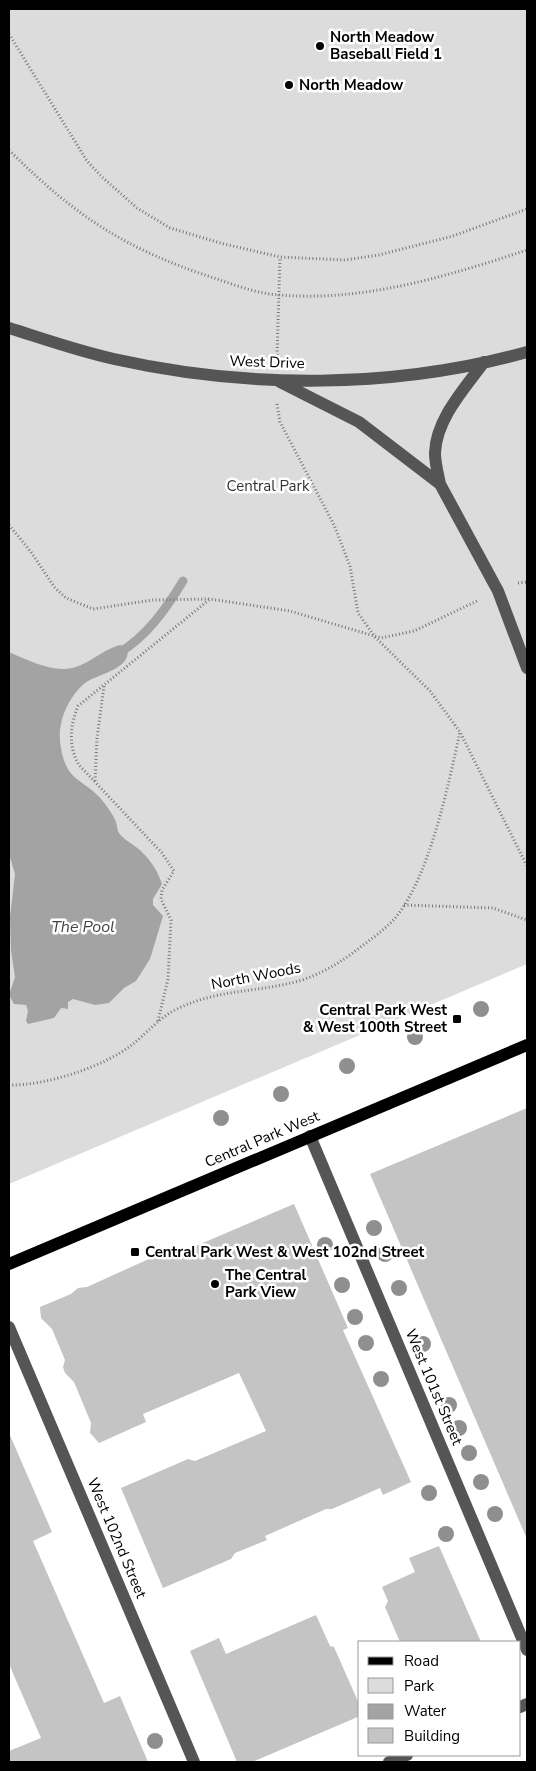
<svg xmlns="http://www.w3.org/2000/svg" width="536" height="1771" font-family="'Nunito Sans',sans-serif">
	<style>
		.green { fill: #dcdcdc }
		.water { fill: #a3a3a3 }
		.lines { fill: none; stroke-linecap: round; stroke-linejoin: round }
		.stream { stroke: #a3a3a3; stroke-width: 9 }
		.building { fill: #c4c4c4 }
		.path { stroke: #777; stroke-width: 3; stroke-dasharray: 1 2.5; stroke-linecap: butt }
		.minor { stroke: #555; stroke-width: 12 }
		.major { stroke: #000; stroke-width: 12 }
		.tree { fill: #8f8f8f }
		.poi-dot { fill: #000; stroke: #fff; stroke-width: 2 }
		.labels { text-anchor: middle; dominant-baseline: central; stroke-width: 5; stroke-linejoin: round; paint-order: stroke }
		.poi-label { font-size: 15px; font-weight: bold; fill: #000; stroke: #fff; text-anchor: start }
		.street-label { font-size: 15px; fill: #000; stroke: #fff }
		.park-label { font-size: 15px; fill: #333; stroke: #fff }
		.water-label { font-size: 16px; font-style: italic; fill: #444; stroke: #fff }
	</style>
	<rect width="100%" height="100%" fill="#fff"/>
	<path class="green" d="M9 9H527V964L9 1184Z"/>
	<path class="water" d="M120 645 127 648C133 669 97 674 85 683 67 698 56 725 61 748 67 783 83 778 102 800 106 805 114 816 116 822 117 825 117 830 119 833 122 838 131 843 136 847 149 857 157 869 162 884L153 899V905L163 916 150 959 136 981 124 988 109 1003 95 1005 73 999 68 1002V1009L61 1008 54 1018 28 1024 26 1021 28 1011 26 1005 14 1004 9 995 15 977 11 951 10 917 15 874 9 854V652C30 661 58 676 81 665 95 659 105 649 120 645Z"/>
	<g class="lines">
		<path class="stream" d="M119 653C147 636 166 609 183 581"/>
	</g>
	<path class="building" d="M527 1108V1539L370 1174Z
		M294 1204 348 1328 343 1330 411 1482 383 1495 380 1488 332 1509H326L265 1536 267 1540 235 1553 231 1559 163 1588 121 1488 188 1459 195 1461 266 1431 239 1373 143 1414 146 1422 99 1443 90 1433 91 1423 74 1382 65 1373 63 1367 65 1360 52 1329 41 1318 40 1307 71 1294 78 1288 87 1287 162 1253 170 1257Z
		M9 1433 52 1532 33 1541 104 1703 120 1696 148 1762H9V1751L41 1738 9 1664Z
		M439 1546 481 1642H400L385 1607 388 1601 382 1587 415 1572 409 1558Z
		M316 1615 330 1646 334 1647 360 1706V1716L252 1762H237L190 1651 219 1638 226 1654Z"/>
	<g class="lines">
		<path class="path" d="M9 34 87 161 101 176 137 208 170 228 224 244 280 257 345 260 379 255 453 236 527 209
			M9 150C75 216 125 249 214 278 235 285 258 294 280 295 364 302 448 276 527 250
			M277 355 280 257
			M277 404 280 422 334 525 350 566 358 613 375 637 430 691 460 732 527 866
			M9 525 31 552 55 588 66 598 93 609 153 600 210 599 290 611 381 638 414 631 479 600
			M518 583 527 582
			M95 781 97 738 104 686
			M404 905 493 908 527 920
			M158 1021 168 979 171 920 161 899 162 890 174 871 162 853 79 765C68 746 70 726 78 706L210 599
			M9 1085C45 1086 104 1067 133 1044 147 1033 160 1017 177 1009 220 988 259 993 302 980 323 973 341 962 358 949 371 939 385 930 396 917 430 875 448 786 460 732"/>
		<path class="minor" d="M9 328C44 339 78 351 114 359 248 389 395 389 527 352
			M280 382 359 422 440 484 498 591 527 668
			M440 484C438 474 435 463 435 453 436 419 465 388 484 362
			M310 1136 527 1650
			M9 1327 194 1762
			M520 1707 527 1704
			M389 1762 407 1755"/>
		<path class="major" d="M9 1264 527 1045"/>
	</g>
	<g class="tree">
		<circle cx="481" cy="1009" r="8"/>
		<circle cx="415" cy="1037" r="8"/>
		<circle cx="347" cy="1066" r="8"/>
		<circle cx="281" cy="1094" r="8"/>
		<circle cx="221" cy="1118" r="8"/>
		<circle cx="374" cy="1228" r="8"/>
		<circle cx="325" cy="1245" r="8"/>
		<circle cx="385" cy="1254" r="8"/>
		<circle cx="342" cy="1285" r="8"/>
		<circle cx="399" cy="1288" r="8"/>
		<circle cx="355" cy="1317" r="8"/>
		<circle cx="366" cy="1343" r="8"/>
		<circle cx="423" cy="1344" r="8"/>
		<circle cx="381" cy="1379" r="8"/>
		<circle cx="449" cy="1405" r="8"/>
		<circle cx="459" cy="1428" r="8"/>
		<circle cx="469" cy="1453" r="8"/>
		<circle cx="481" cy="1482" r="8"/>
		<circle cx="429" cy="1493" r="8"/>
		<circle cx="495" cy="1514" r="8"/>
		<circle cx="446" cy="1534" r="8"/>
		<circle cx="155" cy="1741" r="8"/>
	</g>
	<g class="poi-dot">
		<circle cx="320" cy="46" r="5"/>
		<circle cx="289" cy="85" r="5"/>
		<rect x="452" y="1014" width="10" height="10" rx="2.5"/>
		<rect x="130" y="1247" width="10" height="10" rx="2.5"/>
		<circle cx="215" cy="1284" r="5"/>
	</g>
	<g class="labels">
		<g class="poi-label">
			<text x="330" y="37">North Meadow<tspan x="330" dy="17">Baseball Field 1</tspan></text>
			<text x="299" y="85">North Meadow</text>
			<text x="447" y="1010" text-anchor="end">Central Park West<tspan x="447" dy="17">&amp; West 100th Street</tspan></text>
			<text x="145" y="1252">Central Park West &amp; West 102nd Street</text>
			<text x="225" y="1275">The Central<tspan x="225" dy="17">Park View</tspan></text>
		</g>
		<g class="street-label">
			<text transform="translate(267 362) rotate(2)">West Drive</text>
			<text transform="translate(256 976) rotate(-11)">North Woods</text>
			<text transform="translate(262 1139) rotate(-23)">Central Park West</text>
			<text transform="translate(434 1387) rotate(67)">West 101st Street</text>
			<text transform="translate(117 1538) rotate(67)">West 102nd Street</text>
		</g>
		<g class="park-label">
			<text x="268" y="486">Central Park</text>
		</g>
		<g class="water-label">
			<text x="83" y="927">The Pool</text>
		</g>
	</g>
	<rect width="536" height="1771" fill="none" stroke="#000000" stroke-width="20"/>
	<rect x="358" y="1641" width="162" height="115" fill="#ffffff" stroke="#999999"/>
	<rect x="368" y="1657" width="25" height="8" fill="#000000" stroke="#999999"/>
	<text x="404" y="1666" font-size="15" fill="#000000">Road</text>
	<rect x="368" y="1678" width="25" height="15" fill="#dcdcdc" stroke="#999999"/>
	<text x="404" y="1691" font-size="15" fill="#000000">Park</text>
	<rect x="368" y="1704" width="25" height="15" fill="#a3a3a3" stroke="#999999"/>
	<text x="404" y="1716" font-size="15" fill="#000000">Water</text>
	<rect x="368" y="1728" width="25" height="15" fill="#c4c4c4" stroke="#999999"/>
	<text x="404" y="1741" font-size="15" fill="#000000">Building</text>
</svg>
